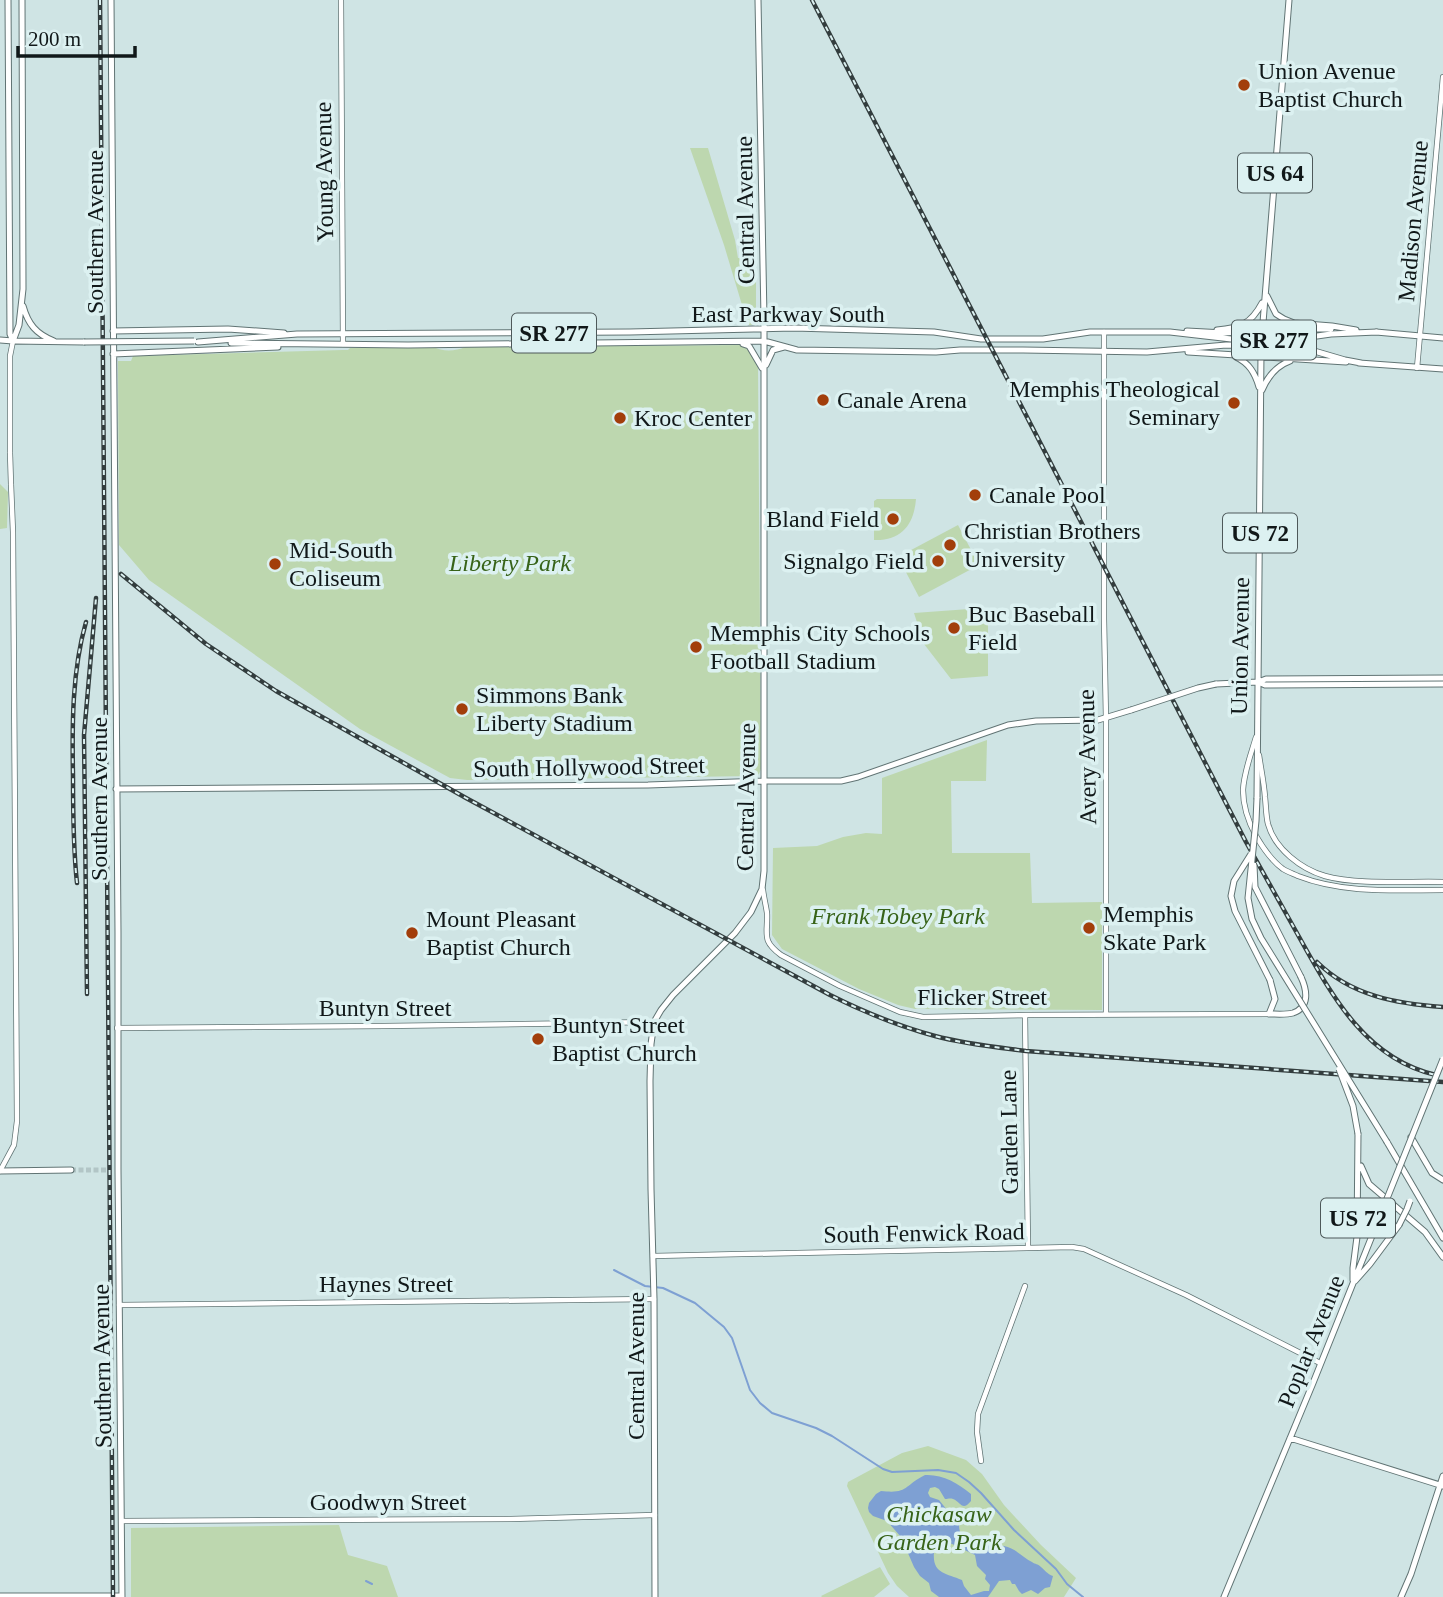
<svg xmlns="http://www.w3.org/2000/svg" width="1443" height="1597" font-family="Georgia,serif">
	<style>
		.green { fill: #bdd7af }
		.water { fill: #7ea0d3; fill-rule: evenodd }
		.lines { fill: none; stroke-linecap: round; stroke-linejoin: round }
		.stream { stroke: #7ea0d3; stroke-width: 2 }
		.major-tunnel { stroke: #b2c5c6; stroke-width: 5; stroke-dasharray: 5 2.5; stroke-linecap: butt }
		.minor-casing { stroke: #617474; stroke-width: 6 }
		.major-casing { stroke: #617474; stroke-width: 7 }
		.minor { stroke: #fff; stroke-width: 4.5 }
		.major { stroke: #fff; stroke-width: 5 }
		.rail-casing { stroke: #333d3e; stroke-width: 4.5 }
		.rail { stroke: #dcf1f1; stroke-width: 2; stroke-dasharray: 5; stroke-linecap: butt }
		.minor-bridge-casing { stroke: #617474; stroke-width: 6; stroke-linecap: butt }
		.major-bridge-casing { stroke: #617474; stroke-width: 7; stroke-linecap: butt }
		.minor-bridge { stroke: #fff; stroke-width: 4.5 }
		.major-bridge { stroke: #fff; stroke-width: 5 }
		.poi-dot { fill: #a23e0b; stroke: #dcf1f1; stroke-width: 2.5 }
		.labels { text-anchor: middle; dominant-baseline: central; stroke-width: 7; stroke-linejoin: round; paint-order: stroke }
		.shield { fill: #dcf1f1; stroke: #4e595a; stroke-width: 2 }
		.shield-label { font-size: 23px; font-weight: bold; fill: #111819 }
		.poi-label { font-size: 24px; fill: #111819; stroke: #dcf1f1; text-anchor: start }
		.street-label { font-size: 24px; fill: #111819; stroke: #dcf1f1 }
		.park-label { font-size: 24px; font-style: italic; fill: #376318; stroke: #dcf1f1 }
	</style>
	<rect width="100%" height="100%" fill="#cfe4e4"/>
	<path class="green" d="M690 148H708L735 240 738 258 756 257V321L752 325H748L724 245Z
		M746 345 758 364 761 769 759 774 755 776 467 780 450 778 360 729 149 580 119 545 118 361H131L133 356 343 350H348L350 348 434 347C442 352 457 351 465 347Z
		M0 484 8 492 7 528 0 529Z
		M877 499H916C914 524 902 541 874 540V501Z
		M958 525 979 565 919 597 898 557Z
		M983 608 988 612V676L951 679 924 644 914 613Z
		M987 740 986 781H951L952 853H1030L1032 903 1102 902V1010L915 1009 898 1005 859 989 782 949 772 935 773 848 817 846 843 837 866 833 882 834V778Z
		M928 1446 966 1460 982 1474 1004 1505 1041 1545 1076 1578 1064 1597H909L897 1586 888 1573 847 1486 848 1482 902 1453Z
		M339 1525 348 1555 387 1566 398 1597H131V1528Z
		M880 1567 890 1584 874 1597H822L821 1596Z"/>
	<path class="water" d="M925 1475C942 1474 958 1483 971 1494V1501C962 1512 961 1502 953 1499 950 1498 948 1499 945 1499L939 1489 935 1487 930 1488 928 1493 930 1497 939 1500 952 1516 959 1521C959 1529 959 1535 967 1540 978 1548 991 1544 1004 1546 1015 1548 1024 1558 1032 1562 1036 1565 1037 1563 1041 1567 1045 1570 1047 1574 1053 1576L1050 1587 1045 1588 1038 1594 1031 1590 1022 1594 1019 1591 1015 1584H1012L1010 1580 999 1581 988 1597H939L931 1591 929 1583 920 1576 914 1567 901 1537 887 1521 873 1516 869 1512 868 1508 869 1503 876 1494 881 1491C909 1494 903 1486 925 1475ZM948 1542 975 1555 977 1566 986 1575 985 1579 990 1585 989 1591H984L971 1595 964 1586 962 1580C946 1573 932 1574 934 1552L941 1543Z"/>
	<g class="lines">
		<path class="stream" d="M614 1270 645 1286 663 1288 695 1303 724 1327 732 1338 750 1390 760 1403 772 1413 816 1428 832 1436 883 1469 892 1472 938 1470 956 1473 969 1482 981 1493 1014 1530 1056 1569 1067 1584 1083 1597
			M366 1581 372 1584"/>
		<path class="major-tunnel" d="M71 1170H110"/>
		<g class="minor-casing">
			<path id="minor" d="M341 0 343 344
				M1104 332V619L1106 719V1014
				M1417 368 1443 77
				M10 453V356L13 341
				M1256 737C1251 754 1244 772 1243 790 1243 805 1249 823 1256 836 1263 848 1272 861 1283 869 1288 872 1294 874 1298 876 1344 894 1395 890 1443 890
				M1259 755C1261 769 1264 783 1265 797 1266 806 1266 816 1268 824 1275 849 1301 869 1325 876 1357 885 1409 881 1443 882
				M763 890C764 898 766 906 767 913 768 935 761 940 781 955L840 986 900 1012 923 1017 1025 1015 1269 1014
				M1025 1015 1028 1248
				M117 1028 385 1026 654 1022
				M0 1171 14 1145 17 1121 13 532 11 484
				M653 1256 1072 1247 1084 1249 1186 1295 1320 1363
				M119 1305 654 1299
				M981 1461 977 1432 978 1414 1025 1286
				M122 1521 511 1519 655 1515"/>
		</g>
		<g class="major-casing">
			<path id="major" d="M8 0 10 334 13 341
				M111 0 118 933V1170L122 1597
				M1267 296 1276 314 1284 319 1294 323 1332 326 1356 330
				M23 306C28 324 36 334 54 341
				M1217 330C1240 328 1251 324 1262 303
				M113 331 228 329 284 333
				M1187 331 1224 333 1284 329H1331
				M1376 332 1443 338
				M1262 335 1289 0
				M0 340 13 341 84 342
				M13 341 19 325 23 289 22 0
				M198 342 297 334 630 332 794 328 934 332 981 339H1043L1090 332H1170L1240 340H1289L1331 334 1377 332
				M231 343 408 345 764 341 797 350 936 352 960 350H1023L1147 352 1226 345 1289 346 1304 348 1345 360 1361 363
				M743 344 749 346 762 368
				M1188 352 1346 362
				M113 354 278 347
				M1236 357C1249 363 1255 373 1259 387
				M1359 363 1443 369
				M766 365 773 350 784 347
				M1262 390C1268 376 1276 366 1290 361
				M1258 682 1265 685 1443 684
				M1216 684 1258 682 1266 679 1443 678
				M116 789 648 785 765 781H841L858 777 1008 725 1036 721 1098 720 1131 710
				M1257 798 1261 352
				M1270 980 1275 999 1269 1014C1276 1014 1286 1015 1293 1013 1310 1007 1307 990 1301 977
				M1411 1137 1432 1173 1443 1180
				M1387 1142 1443 1238
				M1361 1166 1369 1184 1425 1232 1443 1257
				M0 1171 71 1170
				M1353 1280V1268L1357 1237 1358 1134
				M1355 1281 1370 1264 1399 1225
				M1290 1438 1443 1486
				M0 1596H122
				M655 1597 654 1299 651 1189 650 1081 651 1044 654 1022 661 1010 673 995 735 933 751 912 762 889 764 871V318L758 0
				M1224 1597 1313 1383 1382 1211
				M1401 1597 1411 1574 1443 1476"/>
		</g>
		<use href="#minor" class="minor"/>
		<use href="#major" class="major"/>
		<g class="rail-casing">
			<path id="rail" d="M100 0 113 1597
				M812 0 1246 842C1263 873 1281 904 1298 935 1331 994 1365 1059 1436 1075
				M121 574 206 644 276 691 466 798 830 995C864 1012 898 1026 935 1036 965 1044 995 1047 1026 1051L1443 1082
				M77 883C73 847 73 812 73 776 72 725 72 671 86 622
				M1317 962C1351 996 1398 1004 1443 1007
				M87 994 84 735 96 598"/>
		</g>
		<use href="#rail" class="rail"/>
		<g class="minor-bridge-casing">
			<path id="minor-bridge" d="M10 453 11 484"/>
		</g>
		<g class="major-bridge-casing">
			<path id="major-bridge" d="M84 342 194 341
				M1261 352 1262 335
				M1131 710 1198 688 1216 684
				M1257 798 1256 821 1248 898 1252 919 1261 938 1387 1142
				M1251 854 1234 881 1231 896 1235 911 1270 980
				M1254 865 1255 887 1301 977
				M1339 1069 1353 1106 1358 1134
				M1382 1211 1443 1059
				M1399 1225 1407 1209 1410 1201"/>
		</g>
		<use href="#minor-bridge" class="minor-bridge"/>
		<use href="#major-bridge" class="major-bridge"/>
	</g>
	<g class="poi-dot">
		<circle cx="1244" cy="85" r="7"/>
		<circle cx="823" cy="400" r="7"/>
		<circle cx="1234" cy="403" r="7"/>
		<circle cx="620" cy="418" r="7"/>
		<circle cx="975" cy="495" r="7"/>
		<circle cx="893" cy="519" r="7"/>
		<circle cx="950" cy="545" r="7"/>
		<circle cx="938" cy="561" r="7"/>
		<circle cx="275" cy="564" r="7"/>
		<circle cx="954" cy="628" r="7"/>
		<circle cx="696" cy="647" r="7"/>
		<circle cx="462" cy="709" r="7"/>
		<circle cx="1089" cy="928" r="7"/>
		<circle cx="412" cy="933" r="7"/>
		<circle cx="538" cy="1039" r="7"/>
	</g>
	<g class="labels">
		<g class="shield">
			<rect x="1238" y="153.5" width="74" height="39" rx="5"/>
			<rect x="512" y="313.5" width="84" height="39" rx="5"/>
			<rect x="1232" y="320.5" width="84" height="39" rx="5"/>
			<rect x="1223" y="513.5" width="74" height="39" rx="5"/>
			<rect x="1321" y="1198.5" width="74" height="39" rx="5"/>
		</g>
		<g class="shield-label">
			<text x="1275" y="173">US 64</text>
			<text x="554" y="333">SR 277</text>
			<text x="1274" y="340">SR 277</text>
			<text x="1260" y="533">US 72</text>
			<text x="1358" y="1218">US 72</text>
		</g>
		<g class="poi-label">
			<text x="1258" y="71">Union Avenue<tspan x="1258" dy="28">Baptist Church</tspan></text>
			<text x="1220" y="389" text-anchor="end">Memphis Theological<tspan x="1220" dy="28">Seminary</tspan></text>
			<text x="837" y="400">Canale Arena</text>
			<text x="634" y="418">Kroc Center</text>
			<text x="989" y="495">Canale Pool</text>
			<text x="879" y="519" text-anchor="end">Bland Field</text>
			<text x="964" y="531">Christian Brothers<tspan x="964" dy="28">University</tspan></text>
			<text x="289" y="550">Mid-South<tspan x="289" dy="28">Coliseum</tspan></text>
			<text x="924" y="561" text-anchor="end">Signalgo Field</text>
			<text x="968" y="614">Buc Baseball<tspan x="968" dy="28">Field</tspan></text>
			<text x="710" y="633">Memphis City Schools<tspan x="710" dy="28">Football Stadium</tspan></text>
			<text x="476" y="695">Simmons Bank<tspan x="476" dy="28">Liberty Stadium</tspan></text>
			<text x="1103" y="914">Memphis<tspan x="1103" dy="28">Skate Park</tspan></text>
			<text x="426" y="919">Mount Pleasant<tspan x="426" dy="28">Baptist Church</tspan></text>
			<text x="552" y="1025">Buntyn Street<tspan x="552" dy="28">Baptist Church</tspan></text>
		</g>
		<g class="street-label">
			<text transform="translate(324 172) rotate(-91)">Young Avenue</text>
			<text transform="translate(745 210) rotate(-91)">Central Avenue</text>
			<text transform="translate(1413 221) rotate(-85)">Madison Avenue</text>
			<text transform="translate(95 232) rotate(-90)">Southern Avenue</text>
			<text x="788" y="314">East Parkway South</text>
			<text transform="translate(1240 646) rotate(-89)">Union Avenue</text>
			<text transform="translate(1087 757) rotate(-91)">Avery Avenue</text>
			<text transform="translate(589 767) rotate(-1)">South Hollywood Street</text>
			<text transform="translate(746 797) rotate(-89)">Central Avenue</text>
			<text transform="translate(99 799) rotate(-90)">Southern Avenue</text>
			<text x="982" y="997">Flicker Street</text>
			<text x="385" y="1008">Buntyn Street</text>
			<text transform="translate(1009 1132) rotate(-91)">Garden Lane</text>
			<text transform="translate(924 1233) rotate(-1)">South Fenwick Road</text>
			<text x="386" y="1284">Haynes Street</text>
			<text transform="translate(1311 1341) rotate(-68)">Poplar Avenue</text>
			<text transform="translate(102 1366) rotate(-91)">Southern Avenue</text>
			<text transform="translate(636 1366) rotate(-90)">Central Avenue</text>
			<text x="388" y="1502">Goodwyn Street</text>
		</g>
		<g class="park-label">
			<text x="510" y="563">Liberty Park</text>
			<text x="898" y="916">Frank Tobey Park</text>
			<text x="939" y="1514">Chickasaw<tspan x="939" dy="28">Garden Park</tspan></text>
		</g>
	</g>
	<path d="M18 46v10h117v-10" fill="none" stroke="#111819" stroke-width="3.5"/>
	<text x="28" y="46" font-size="21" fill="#111819" stroke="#dcf1f1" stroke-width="5" paint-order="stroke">200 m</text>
</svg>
